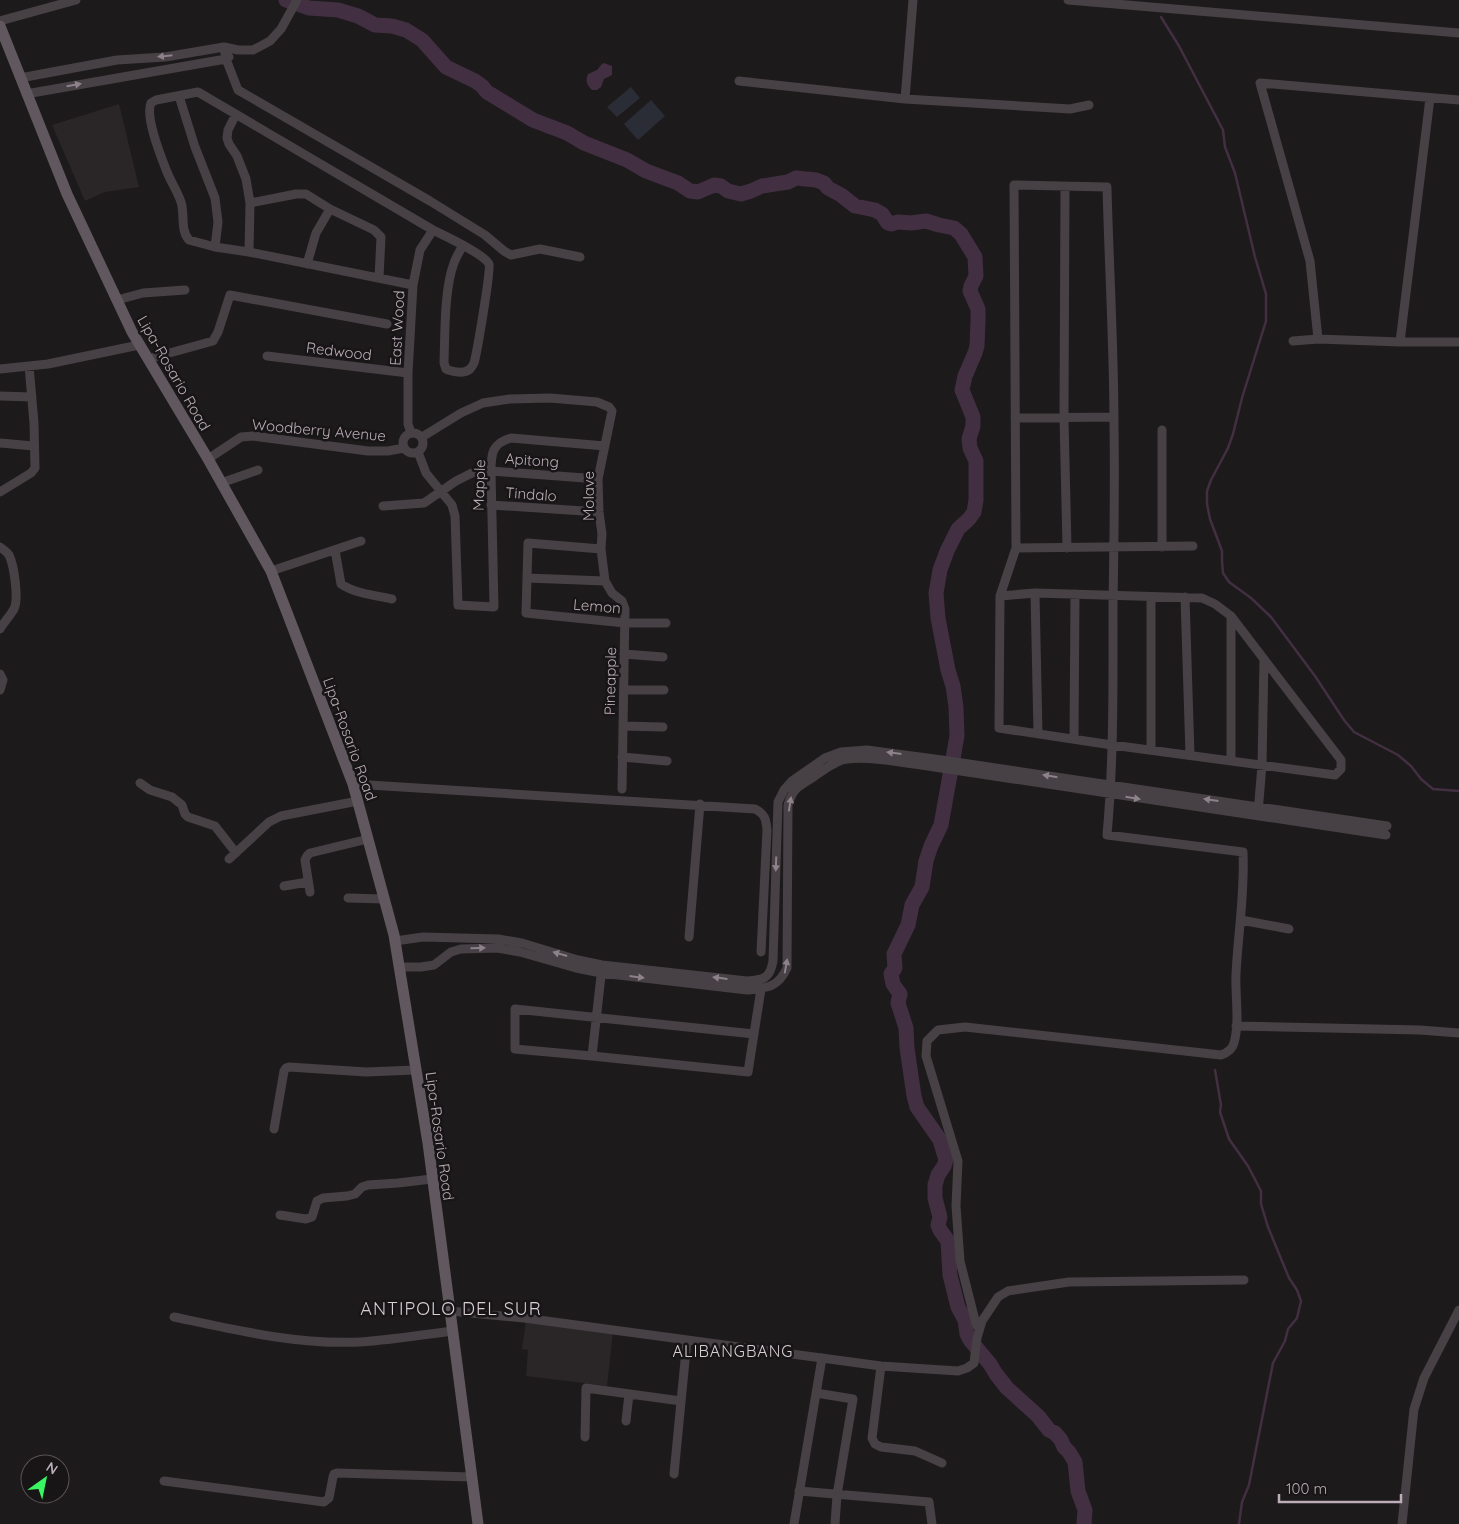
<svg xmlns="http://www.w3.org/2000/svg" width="1459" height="1524" font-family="Quicksand,sans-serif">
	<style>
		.built { fill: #2a2628 }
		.green { fill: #2a2d35 }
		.water { fill: #422f42 }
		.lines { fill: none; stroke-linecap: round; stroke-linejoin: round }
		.stream { stroke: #422f42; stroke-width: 2.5 }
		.river { stroke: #422f42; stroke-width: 15 }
		.minor { stroke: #474044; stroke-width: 9 }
		.major { stroke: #61575e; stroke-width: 11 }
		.oneway { fill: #8d818a }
		.labels { text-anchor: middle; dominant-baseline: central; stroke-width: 5; stroke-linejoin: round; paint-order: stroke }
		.street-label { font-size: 15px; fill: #bcadb8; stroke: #181516 }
		.neighbourhood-label { font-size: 16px; letter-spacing: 1px; fill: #d8ced5; stroke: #181516 }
		.quarter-label { font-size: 18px; letter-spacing: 1px; fill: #d8ced5; stroke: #181516 }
	</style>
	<rect width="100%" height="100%" fill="#1d1a1b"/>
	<path class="built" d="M119 104 139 187 105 192 85 201 52 125Z
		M526 1321 613 1332 607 1386 526 1376 528 1350 522 1349Z"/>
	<path class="green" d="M631 87 640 98 617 117 607 107Z
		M651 100 665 116 638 140 624 124Z"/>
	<path class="water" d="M604 63 612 66V75L604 79 601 87 597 90H592C587 85 585 81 588 74L597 70 601 65Z"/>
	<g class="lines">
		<path class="stream" d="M1161 17 1179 46 1223 130 1225 147 1235 173 1255 257 1266 294V321L1242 398 1233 434 1228 448 1211 480 1207 491V504L1210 519 1222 551V561L1223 573 1229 582 1251 598 1271 617 1315 676 1344 720 1354 732 1398 755 1411 766 1421 779 1433 789 1459 791
			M1215 1070 1221 1105 1220 1112 1229 1139 1248 1166 1261 1191V1204L1268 1227 1289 1278 1297 1290 1301 1301 1297 1318 1288 1329 1285 1341 1273 1363 1249 1485 1242 1502 1239 1524"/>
		<path class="river" d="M286 0 309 8 338 10 358 16 375 25 392 26 406 30 422 40 446 67 475 81 482 86 487 92 533 120 567 133 584 143 627 160 646 171 678 183 690 191 698 192 714 185 721 186 728 191 741 194 751 191 762 186 788 182 796 178 816 180 824 183 828 188 841 195 855 206 875 210 882 214 888 223 891 224 898 222 911 223 926 221 939 225 954 228 961 234 975 257 976 276 971 286 970 291 978 309V321L977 346 975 353 965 376 962 390 973 417V426L969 439 970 448 976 461V500L974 512 969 519 958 529 947 551 940 570 936 593 938 618 948 670 953 686 956 707 957 736 941 825 931 846 926 861 922 887 912 905 908 925 894 954 895 968 891 974 893 984 900 994 898 1003 906 1028 907 1048 914 1096 917 1107 940 1140 946 1160 944 1166 938 1175 935 1185V1198L940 1217 938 1225 940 1230 948 1241 950 1275 958 1307 965 1320 967 1334 970 1340 990 1364 996 1374 1007 1388 1038 1416 1049 1430 1055 1433 1061 1440 1064 1447 1069 1452 1075 1462 1078 1491 1085 1510 1084 1524"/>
		<path class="minor" d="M1068 0 1459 33
			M0 21 76 0
			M224 47 226 59 238 90 430 201 485 235 504 251 511 255 540 249 580 257
			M20 78 117 60 165 57 224 47 238 50H253L270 41 281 29 297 0
			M739 81 905 99 1070 109 1089 105
			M26 94 226 59 229 57
			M179 96 195 147 215 198 218 222 215 247
			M905 99 913 0
			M236 114 228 130 227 138 229 144 237 156 246 179 250 203 249 252
			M1065 187 1064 418 1067 548
			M250 203 296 194H306L330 209 374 230 381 237 379 278
			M307 264 316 233 330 209
			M413 285 249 252 215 247 189 240C180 230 185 214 181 202 177 190 169 179 165 167 160 154 145 116 151 103L156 100 198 92 433 230C445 236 484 254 489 264 491 270 477 353 474 363 473 365 471 368 470 369 464 374 454 372 448 370L446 369 444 363C445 335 444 289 454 263 456 257 460 251 463 245
			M117 300 143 293 185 290
			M1318 339 1310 261 1260 83 1459 100
			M1293 341 1318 339 1400 342H1459
			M1400 342 1430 98
			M267 356 408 373
			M148 359 213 341 218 332 230 295 387 324
			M0 369 48 364 139 345
			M0 396 32 397
			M1015 418 1114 417
			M1162 430V547
			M403 443a10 10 0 1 1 20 0a10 10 0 1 1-20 0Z
			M411 433 408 424V373L413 285 420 250 433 230
			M422 437 461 413 483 403 510 399 550 398 597 402 609 407 612 411 598 479 599 512 602 534 601 549 605 581 612 593 622 601 625 609 622 789
			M0 443 34 446
			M418 452 426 473 452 505 455 516 458 605 494 607 491 471C491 454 492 443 511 438L605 446
			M208 459 241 437 253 436 368 451H388L404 448
			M221 483 258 470
			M0 492 31 473 35 468 34 423 29 366
			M491 505 599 512
			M383 506 424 503 456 481 472 473 491 471 598 479
			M0 547C4 550 6 551 9 555 14 565 19 599 14 609 10 616 4 622 0 629
			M1016 548 1193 546
			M601 549 528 543 526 613 625 623H666
			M335 550 341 584C356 594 375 595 392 599
			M271 571 361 541
			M527 578 605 581
			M1035 593 1038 734
			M1151 597V750
			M1185 597 1190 755
			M624 654 663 657
			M0 674 3 680 0 690
			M624 690H664
			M623 726 663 727
			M1074 739 1075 594
			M622 757 667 761
			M1231 761V617
			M140 783 150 790 172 797 182 805 185 814 188 817 215 826 236 853
			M353 784 755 809C765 814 766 819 767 830L761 952
			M1258 813 1262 765 1264 659
			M229 859 269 822 281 816 358 801
			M284 886 308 882
			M310 892 305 860 307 856 310 853 368 839
			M348 898 384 899
			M1241 920 1289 929
			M689 937 700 804
			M395 941 423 937 498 939 522 943 578 960 602 965 747 981C763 980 770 979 773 961L778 802 784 790 792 781 825 758 841 752 867 750 942 760 1387 826
			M399 967H421L434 965 451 952 461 949 497 948 520 952 576 968 601 973 747 990C766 988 778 988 787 968L788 805C793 788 798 787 812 778 822 771 831 764 842 760 865 754 916 765 941 768L1386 835
			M602 967 592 1056 748 1072 761 989
			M1236 1026 1420 1030 1459 1033
			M592 1056 515 1049V1009L754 1034
			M274 1129 284 1071 286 1068 289 1067 366 1072 416 1070
			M280 1215 306 1219 312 1217 317 1201 323 1198 347 1196 355 1194 362 1187 368 1185 398 1183 432 1179
			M450 1311 524 1318 881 1366 958 1371 967 1368 974 1363 977 1338 982 1321 998 1297 1008 1291 1069 1282 1244 1280
			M174 1317C235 1330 298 1345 360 1342 391 1340 422 1335 452 1331
			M979 1328 976 1324 960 1261 956 1206 958 1161 926 1056 927 1041 938 1030 965 1027 1221 1055C1227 1053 1232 1050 1234 1043 1240 1021 1235 997 1236 974 1238 933 1245 893 1243 852L1107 835C1114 758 1113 681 1113 604 1114 545 1115 485 1114 426 1114 347 1109 267 1107 187L1014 185 1016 548 1000 596 999 728 1112 745 1335 775 1341 769V760L1231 616 1215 604 1202 598 1035 593 1000 596
			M881 1366 872 1438 875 1444 881 1447 915 1451 942 1463
			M816 1393 853 1399 837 1495 835 1524
			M626 1421 629 1394
			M585 1437 586 1388 681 1401
			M674 1474 687 1340
			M164 1481 324 1502 329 1498 333 1477 334 1474 337 1473 471 1477
			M799 1491 929 1502 932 1524
			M794 1524 822 1358
			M1402 1524 1414 1409 1424 1378 1459 1310"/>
		<path class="major" d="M0 26 67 194 132 332 208 459 271 571 353 784 394 935 428 1143 478 1524"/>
	</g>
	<defs><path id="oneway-solid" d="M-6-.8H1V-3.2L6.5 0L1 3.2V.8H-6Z" transform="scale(1.25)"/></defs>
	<g class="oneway">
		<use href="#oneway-solid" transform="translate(165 56) rotate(174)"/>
		<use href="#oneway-solid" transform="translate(74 85) rotate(-10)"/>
		<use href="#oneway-solid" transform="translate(894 753) rotate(-173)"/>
		<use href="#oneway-solid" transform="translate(1050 776) rotate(-171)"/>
		<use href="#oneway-solid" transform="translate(1133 798) rotate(9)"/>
		<use href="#oneway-solid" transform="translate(1211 800) rotate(-172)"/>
		<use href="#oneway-solid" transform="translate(790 804) rotate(-81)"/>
		<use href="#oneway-solid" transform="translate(776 864) rotate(92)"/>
		<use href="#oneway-solid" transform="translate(478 948) rotate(-2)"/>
		<use href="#oneway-solid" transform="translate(560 954) rotate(-164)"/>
		<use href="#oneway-solid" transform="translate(786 966) rotate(-80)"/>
		<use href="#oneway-solid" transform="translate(637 977) rotate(7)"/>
		<use href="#oneway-solid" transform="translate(720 978) rotate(-173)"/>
	</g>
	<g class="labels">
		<g class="street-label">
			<text transform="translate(397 328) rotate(-87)">East Wood</text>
			<text transform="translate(339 351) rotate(7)">Redwood</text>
			<text transform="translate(174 373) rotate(60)">Lipa-Rosario Road</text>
			<text transform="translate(319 430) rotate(5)">Woodberry Avenue</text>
			<text transform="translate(532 460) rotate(4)">Apitong</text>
			<text transform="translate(479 485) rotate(-88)">Mapple</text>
			<text transform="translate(531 494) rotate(4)">Tindalo</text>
			<text transform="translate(588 496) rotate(-90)">Molave</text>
			<text transform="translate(597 606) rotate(5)">Lemon</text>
			<text transform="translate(610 681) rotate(-89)">Pineapple</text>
			<text transform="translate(350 739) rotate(70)">Lipa-Rosario Road</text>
			<text transform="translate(440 1136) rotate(82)">Lipa-Rosario Road</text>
		</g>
		<g class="neighbourhood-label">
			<text x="733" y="1351">ALIBANGBANG</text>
		</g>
		<g class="quarter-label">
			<text x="451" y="1308">ANTIPOLO DEL SUR</text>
		</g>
	</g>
	<g transform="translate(45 1479) rotate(33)"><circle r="24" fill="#181516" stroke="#5a5257"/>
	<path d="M0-4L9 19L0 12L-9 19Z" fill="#38f762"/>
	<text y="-8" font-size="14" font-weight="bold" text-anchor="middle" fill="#bcadb8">N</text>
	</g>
	<path d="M1279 1494v8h122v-8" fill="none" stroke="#bcadb8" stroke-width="2.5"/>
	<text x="1286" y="1494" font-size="15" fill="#bcadb8" stroke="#181516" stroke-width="4" paint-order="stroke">100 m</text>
</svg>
